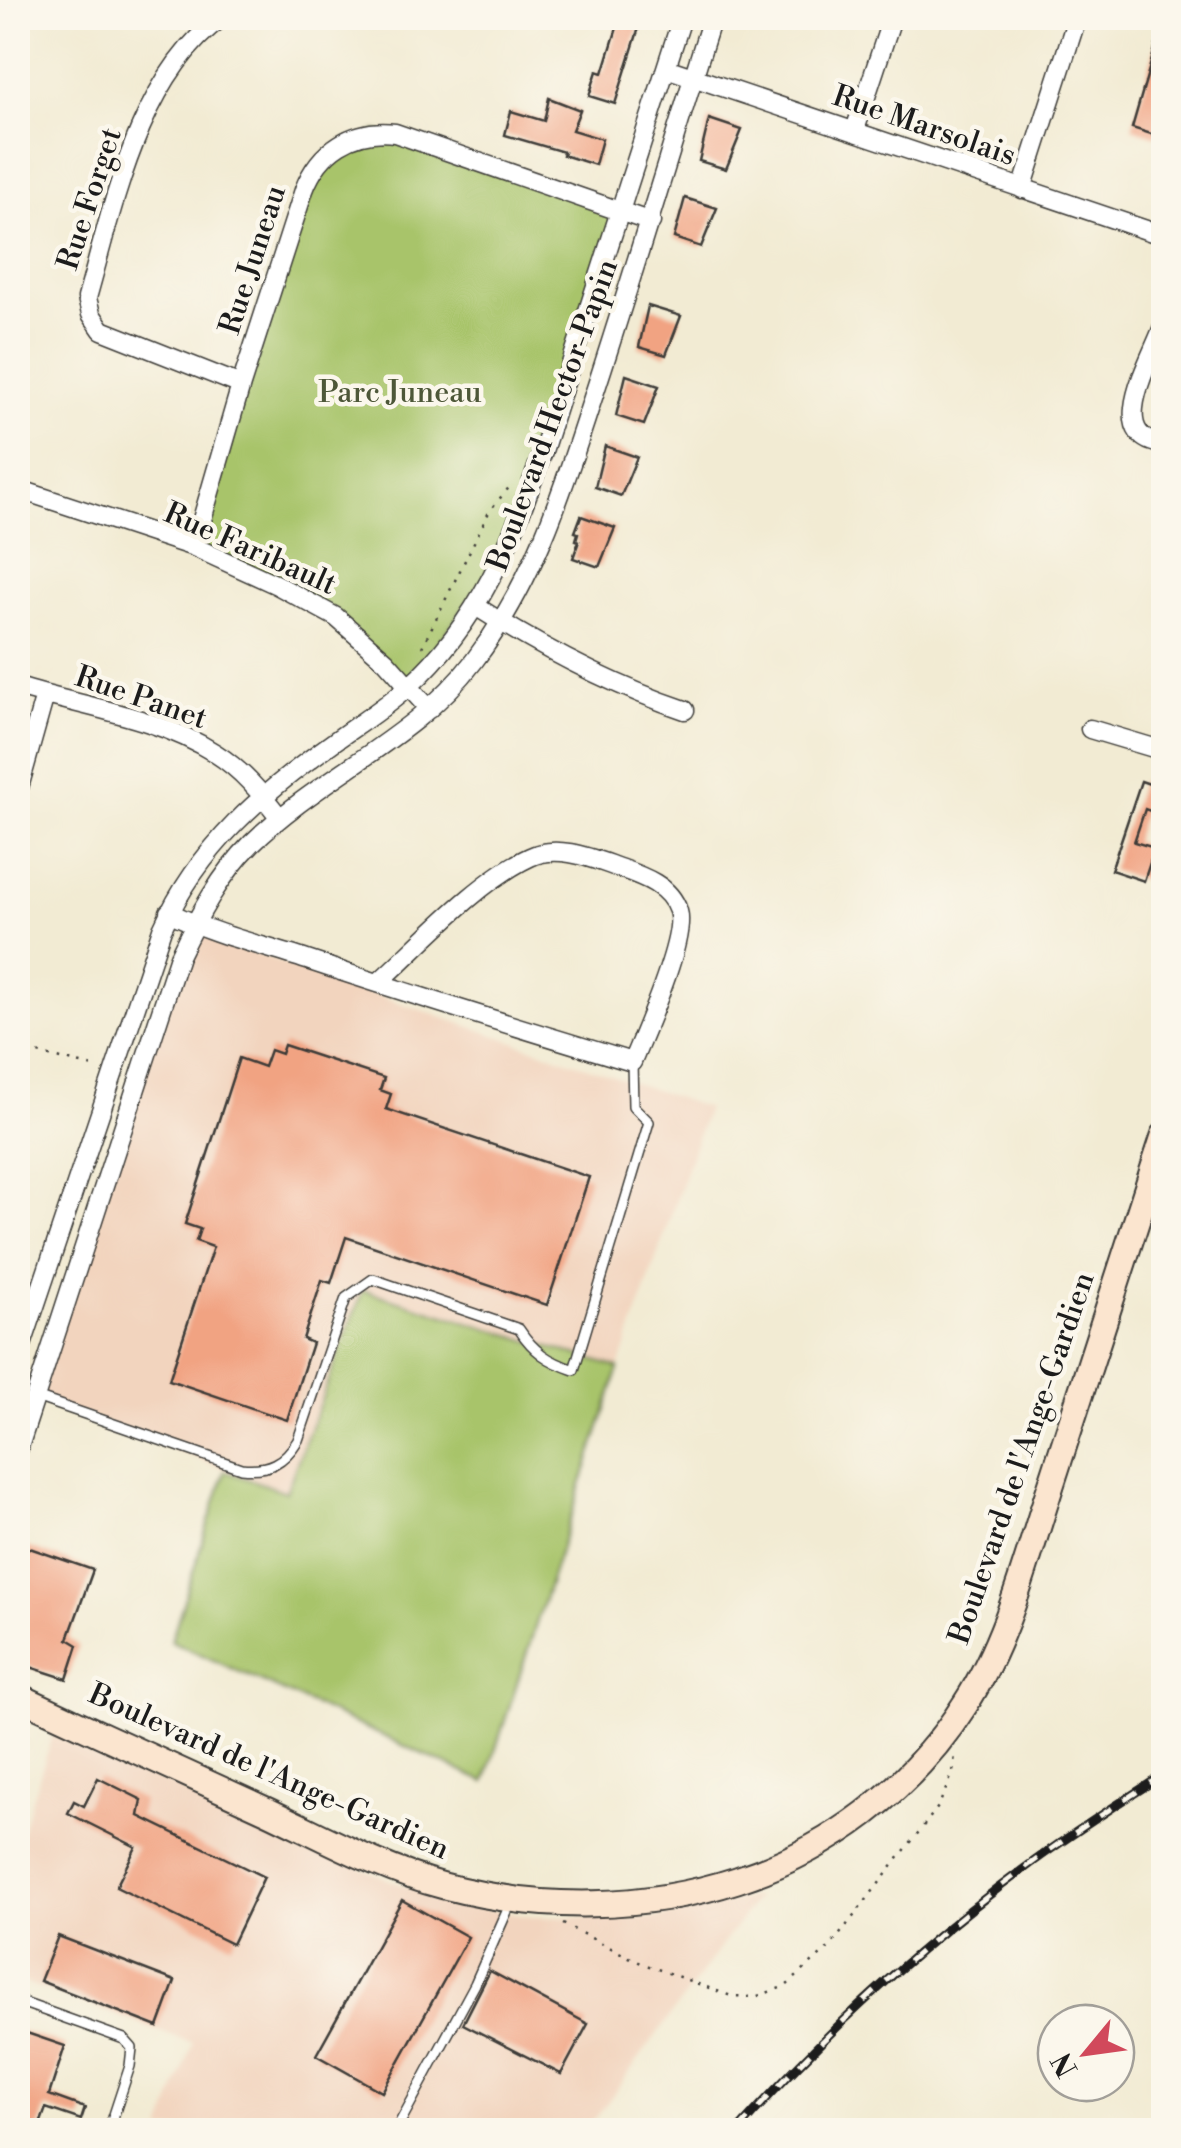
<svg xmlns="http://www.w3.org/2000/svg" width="1181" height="2148" font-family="'Libre Bodoni',serif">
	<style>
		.built { fill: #f2d4be }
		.green { fill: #a8c46b; stroke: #627044; stroke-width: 2.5 }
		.building { fill: #f1a382 }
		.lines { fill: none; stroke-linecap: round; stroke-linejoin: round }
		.lane-casing { stroke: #3c3b37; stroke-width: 12 }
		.street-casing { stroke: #3c3b37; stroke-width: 21 }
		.secondary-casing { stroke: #3c3b37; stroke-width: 29 }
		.path { stroke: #3c3b37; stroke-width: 2.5; stroke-dasharray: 2.5 8; stroke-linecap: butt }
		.lane { stroke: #fff; stroke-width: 9 }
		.street { stroke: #fff; stroke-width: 18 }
		.secondary { stroke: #fbe5cf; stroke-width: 25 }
		.rail-casing { stroke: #1c1c1c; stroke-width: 9 }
		.rail { stroke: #fbf7ec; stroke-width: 5; stroke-dasharray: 15; stroke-linecap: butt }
		.labels { text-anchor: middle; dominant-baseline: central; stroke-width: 9; stroke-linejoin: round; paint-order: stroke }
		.street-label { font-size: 30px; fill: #1c1c1c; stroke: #fbf7ec }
		.park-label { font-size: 30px; fill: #4d5738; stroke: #fbf7ec }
	</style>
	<rect width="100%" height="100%" fill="#fbf7ec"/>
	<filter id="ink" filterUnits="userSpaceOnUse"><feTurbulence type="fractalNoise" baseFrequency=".01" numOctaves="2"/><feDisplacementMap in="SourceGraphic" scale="20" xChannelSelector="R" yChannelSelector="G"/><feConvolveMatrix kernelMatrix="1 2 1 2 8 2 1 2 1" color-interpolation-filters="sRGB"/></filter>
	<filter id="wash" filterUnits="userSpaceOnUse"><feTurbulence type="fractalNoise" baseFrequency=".0048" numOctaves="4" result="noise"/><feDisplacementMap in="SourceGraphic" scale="40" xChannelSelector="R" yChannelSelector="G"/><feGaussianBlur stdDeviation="2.25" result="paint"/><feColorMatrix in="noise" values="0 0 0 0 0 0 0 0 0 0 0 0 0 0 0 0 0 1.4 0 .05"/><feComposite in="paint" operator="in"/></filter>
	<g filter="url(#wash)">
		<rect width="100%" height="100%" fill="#f2ebd3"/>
		<path class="built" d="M188 930 707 1108 619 1368 363 1290 286 1492 36 1397Z
			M54 1732 401 1885 465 1906 532 1917 656 1918 758 1896 587 2130H161L193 2043 18 1980V1842Z"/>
		<path class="green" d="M376 131 619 209 508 546 409 686 336 617 194 547 314 169Z
			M363 1290 619 1368 485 1782 171 1641 225 1471 286 1492Z"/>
		<g id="blocks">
			<path class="building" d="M620 18H642L615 104 589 96 597 71 603 73Z
				M1160 31 1164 32V138L1132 128Z
				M549 98 580 110 572 130 602 139 595 165 563 155 564 152 505 135 511 111 544 121Z
				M709 119 742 130 726 169 699 161Z
				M685 198 717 208 701 247 674 238Z
				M648 306 681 316 666 355 639 347Z
				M626 375 659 386 644 425 616 416Z
				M605 446 637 457 621 496 595 487Z
				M581 516 615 528 599 567 573 558 579 541 576 540 578 533 575 532Z
				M1141 781 1164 789V816L1145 809 1134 842 1155 848 1144 881 1111 870Z
				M284 1045 384 1078 380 1090 391 1094 386 1109 589 1177 547 1305 346 1237 331 1283 322 1280 303 1339 312 1343 287 1420 169 1380 213 1247 196 1241 200 1229 185 1224 239 1058 264 1067 270 1050 281 1054Z
				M18 1544 93 1570 68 1639 78 1645 67 1679 18 1663Z
				M98 1778 142 1800 139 1816 264 1877 232 1944 116 1887 136 1847 68 1813 74 1801 84 1806Z
				M402 1900 468 1937 382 2092 316 2055Z
				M58 1936 175 1981 158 2027 40 1981Z
				M490 1971 588 2024 561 2074 463 2024Z
				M18 2030 65 2046 49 2095 85 2108 81 2120 46 2108 38 2130H18Z"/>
		</g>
	</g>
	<g filter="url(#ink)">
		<use href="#blocks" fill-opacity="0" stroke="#3c3b37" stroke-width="2.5"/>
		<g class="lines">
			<g class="lane-casing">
				<path id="lane" d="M36 1397 241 1468C268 1471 284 1463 298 1440L346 1298 373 1279 519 1329C534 1352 548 1361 574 1370L649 1122 633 1106 632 1062
					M18 2001 124 2039 132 2048 130 2066 109 2130
					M396 2130 475 1984 512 1900"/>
			</g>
			<g class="street-casing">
				<path id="street" d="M221 18C139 77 113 207 87 298L91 314 102 330 241 385
					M666 68 1164 236
					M855 130 892 18
					M1022 189 1077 18
					M1164 324C1154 355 1101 439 1164 444
					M18 489 194 547 277 585 336 617 386 661 429 709
					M194 547 241 385 304 190C319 150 353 128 395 133L651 222
					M477 607C543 649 611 685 685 710
					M18 687C82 707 157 716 215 753 242 770 261 793 280 818
					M1090 729 1164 751
					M18 791 45 695
					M169 912C212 934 262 945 307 960 415 996 523 1029 632 1062 644 1033 687 938 678 911 669 882 635 874 611 865 586 856 555 845 530 857 478 881 421 944 378 983
					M18 1357 162 929C199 846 263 792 335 741 360 723 386 707 409 686 479 623 513 539 543 451L682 18
					M18 1450 179 956C198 916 220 875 252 843 320 776 416 738 474 661 538 577 567 477 599 379 638 259 674 138 712 18"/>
			</g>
			<g class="secondary-casing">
				<path id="secondary" d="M18 1696C101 1735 184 1772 268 1811 325 1838 383 1870 444 1886 641 1937 854 1880 966 1703 1008 1638 1027 1558 1051 1485 1089 1369 1126 1252 1164 1136"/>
			</g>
			<path class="path" d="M422 647 490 510 512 484
				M18 1048 97 1068
				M563 1924 641 1963 731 1996 755 1997 786 1986 830 1947 938 1807 953 1773 955 1754"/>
			<use href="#lane" class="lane"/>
			<use href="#street" class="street"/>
			<use href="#secondary" class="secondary"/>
			<g class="rail-casing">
				<path id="rail" d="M738 2130C824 2034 920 1945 1025 1868 1069 1835 1117 1805 1164 1774"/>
			</g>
			<use href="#rail" class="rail"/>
		</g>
	</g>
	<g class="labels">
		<g class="street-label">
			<text transform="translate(924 126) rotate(19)">Rue Marsolais</text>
			<text transform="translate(90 199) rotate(-72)">Rue Forget</text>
			<text transform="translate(253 260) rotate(-72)">Rue Juneau</text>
			<text transform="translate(553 415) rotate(-70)">Boulevard Hector-Papin</text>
			<text transform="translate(250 549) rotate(24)">Rue Faribault</text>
			<text transform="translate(141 698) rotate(19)">Rue Panet</text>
			<text transform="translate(1022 1458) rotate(-71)">Boulevard de l'Ange-Gardien</text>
			<text transform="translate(269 1772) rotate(24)">Boulevard de l'Ange-Gardien</text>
		</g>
		<g class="park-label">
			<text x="400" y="393">Parc Juneau</text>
		</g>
	</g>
	<rect width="1181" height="2148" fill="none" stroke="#fbf7ec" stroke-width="60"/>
	<g transform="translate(1086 2053) rotate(241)"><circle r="48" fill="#fbf7ec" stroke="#a29f99" stroke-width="2.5"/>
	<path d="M0-8L18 38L0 25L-18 38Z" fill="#d1495b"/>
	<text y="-15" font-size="28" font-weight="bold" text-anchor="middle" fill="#1c1c1c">N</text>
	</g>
</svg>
